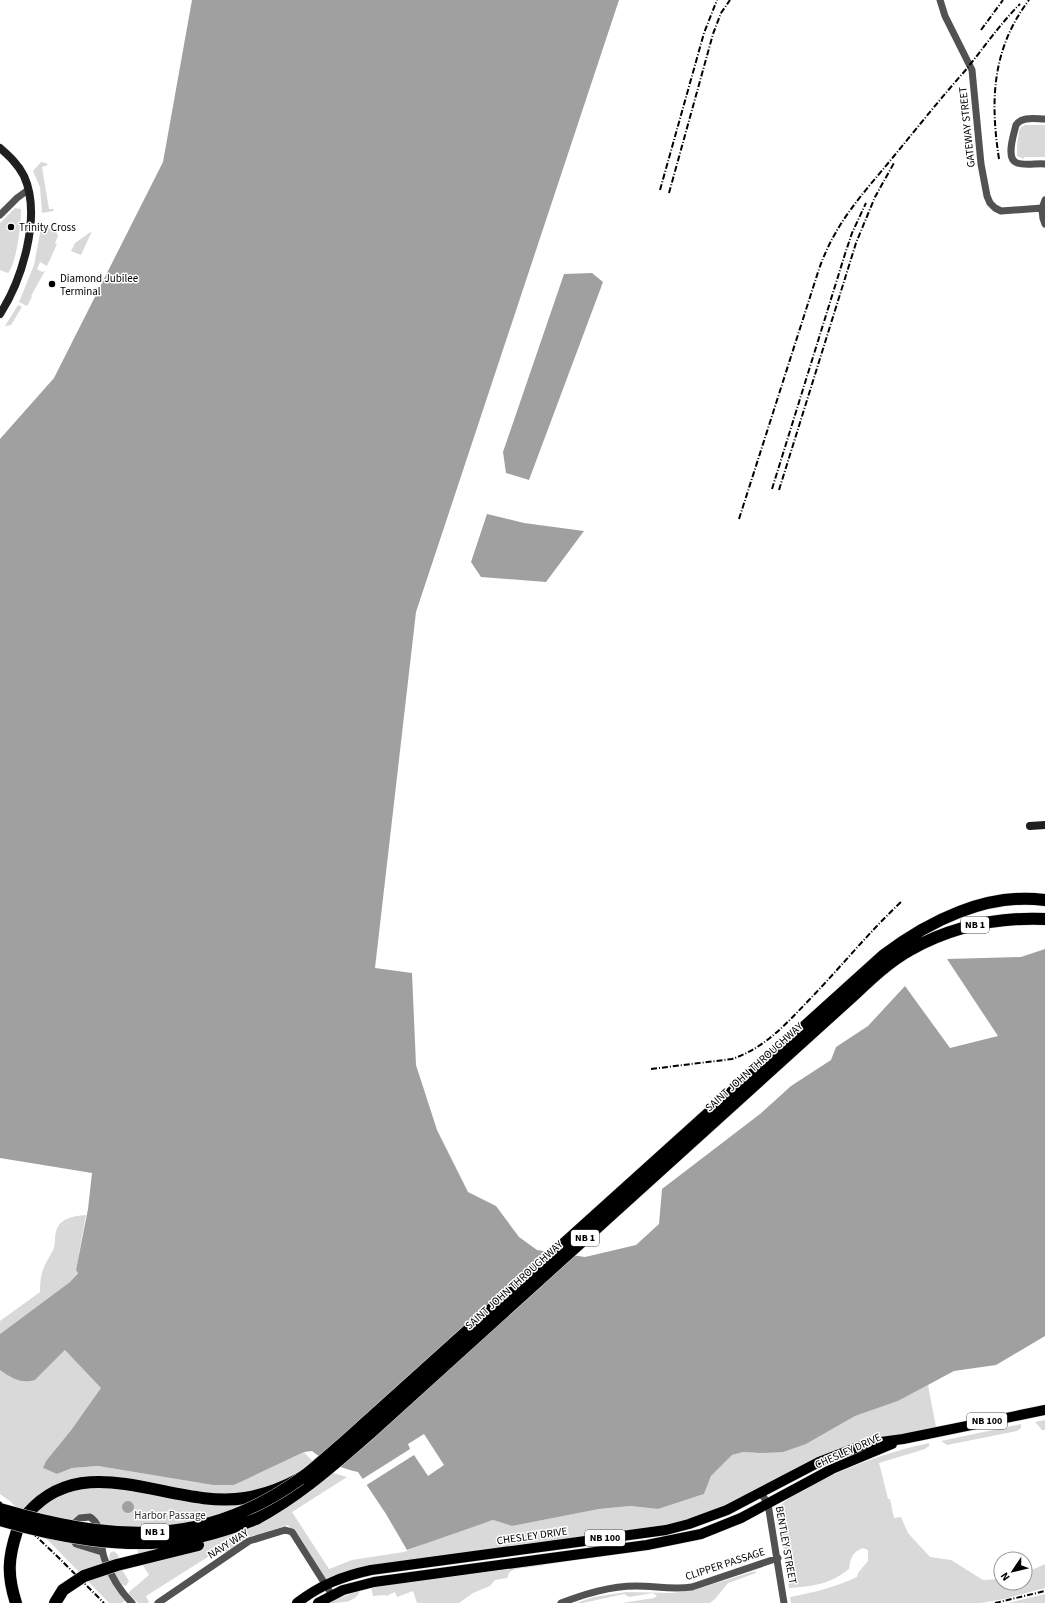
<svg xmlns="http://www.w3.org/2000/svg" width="1045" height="1603" font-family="'Source Sans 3',sans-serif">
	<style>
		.green { fill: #d9d9d9 }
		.water { fill: #a0a0a0 }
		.pier { fill: #fff }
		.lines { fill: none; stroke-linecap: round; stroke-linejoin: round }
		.primary-casing { stroke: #dbdbdb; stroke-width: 11 }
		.highway-casing { stroke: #dbdbdb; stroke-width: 13 }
		.street { stroke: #525252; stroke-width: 7 }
		.secondary { stroke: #1f1f1f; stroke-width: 8 }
		.primary { stroke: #000; stroke-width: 10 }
		.highway { stroke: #000; stroke-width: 12 }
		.rail { stroke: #000; stroke-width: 2; stroke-dasharray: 6 2 1 2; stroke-linecap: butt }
		.highway-bridge-casing { stroke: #dbdbdb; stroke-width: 13; stroke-linecap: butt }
		.highway-bridge { stroke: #000; stroke-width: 12 }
		.poi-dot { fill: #000; stroke: #fff; stroke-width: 1.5 }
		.labels { text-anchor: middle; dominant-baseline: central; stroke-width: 3; stroke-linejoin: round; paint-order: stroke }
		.shield { fill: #fff; stroke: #4c4c4c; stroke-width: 1 }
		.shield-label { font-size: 10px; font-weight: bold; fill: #000 }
		.street-label { font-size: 11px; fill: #000; stroke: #fff }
		.poi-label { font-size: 11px; fill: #000; stroke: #fff; text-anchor: start }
		.park-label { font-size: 11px; fill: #303030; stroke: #fff }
	</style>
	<rect width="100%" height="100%" fill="#fff"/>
	<path class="green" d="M1025 125H1045V157H1024V159L1017 156V145L1019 131 1021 127Z
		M41 162 46 163 48 165 42 167 49 209H54L53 211 42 213 40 187 33 171Z
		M15 208 21 209C21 223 17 263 8 273L0 270V223Z
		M41 228C48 227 56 228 58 236L55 243 57 244 47 266 40 262 37 269 42 272 45 271 31 296 32 297 27 306 19 302 34 265Z
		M92 231 81 255 71 251 75 243Z
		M18 305 22 307 11 325 5 326Z
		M86 1215 76 1270 78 1272 70 1282 0 1334V1321L40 1292C40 1271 44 1267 53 1250 56 1245 54 1238 56 1232 59 1218 74 1216 86 1215Z
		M65 1350 102 1388 72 1429 46 1461 45 1469 57 1474 72 1468 98 1466 213 1485H234L304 1452C315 1466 331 1473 347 1477L292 1512 329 1569 352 1560 404 1552 441 1537 493 1520 512 1526 599 1509 630 1506 658 1509 704 1494 711 1476 732 1455 743 1452 760 1453 806 1444 855 1416 898 1401 928 1385 937 1432 866 1444 689 1524 418 1563 326 1584 288 1525 252 1536 226 1553 222 1548 146 1596 149 1602 148 1603H138L129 1594V1592L149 1575 140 1561 136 1545 85 1516 69 1532 102 1552 128 1599 122 1603H109L11 1502 0 1494V1370L12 1378 35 1380Z
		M1045 1420V1430H1042L1035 1422Z
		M1021 1424V1428L1017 1431 947 1445 941 1441Z
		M929 1443V1446L925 1449 879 1463 888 1499H890L894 1518 901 1517 908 1533 930 1557 951 1560 983 1580 1001 1579V1583H1025V1573L1045 1564V1588L1004 1599 981 1603H791L790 1597C814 1592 834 1588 857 1577L858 1573 868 1561V1550L863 1548C852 1552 850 1559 849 1569 829 1585 813 1586 789 1588L779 1513V1508L783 1503C788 1498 796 1494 803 1490 839 1470 889 1451 929 1443Z
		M114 1551 118 1555 121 1568 129 1581 126 1586C117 1585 107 1561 110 1553Z
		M549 1564C540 1567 515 1567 510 1572 508 1574 508 1576 507 1578L495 1580 490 1586 473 1593 459 1603H417L413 1591 397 1597 395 1592 386 1596 385 1595 373 1596 371 1587Z
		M755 1571 756 1573 728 1583 715 1599 710 1603H622L654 1598 657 1596 653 1593 629 1597 624 1594 583 1603H576L594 1597 626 1592 671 1593 691 1591Z
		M360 1590C357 1603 340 1603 328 1603Z
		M1045 1594V1603H1008Z"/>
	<path class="water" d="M192 0H619L416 612 375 968 412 973 416 1065 437 1130 468 1192 496 1206 519 1237 537 1250 585 1257 636 1245 659 1224 662 1189 760 1114 791 1086 831 1060 836 1047 868 1026 905 986 950 1048 998 1036 947 959 1021 957 1045 949V1336L996 1365 954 1371 898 1401 855 1416 806 1444 783 1452 760 1453 743 1452 732 1455 711 1476 704 1494 658 1509 630 1506 599 1509 512 1526 493 1520 407 1550 386 1514 358 1472C340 1468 326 1462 312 1451L304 1452 234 1485H213L98 1466 72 1468 57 1474 43 1468 46 1461 72 1429 101 1388 65 1350 35 1380C21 1384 11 1378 0 1370V1334L70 1282 78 1273 76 1270 88 1209 92 1173 0 1158V439L54 378 163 162Z
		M592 273 603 282 529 480 506 473 503 452 564 274Z
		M487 514 524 523 584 531 546 582 481 577 471 562Z
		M122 1507a6 6 0 1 1 12 0a6 6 0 1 1-12 0Z"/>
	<path class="pier" d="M424 1434 444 1465 428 1476 414 1455 365 1486 361 1480 410 1449 408 1444Z"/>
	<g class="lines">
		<g class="primary-casing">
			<path id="primary" d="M297 1603C320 1585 343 1576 371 1570L644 1533 666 1530 689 1524 727 1510 819 1462 866 1444 903 1439 1045 1410
				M318 1603 343 1590 374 1582 647 1545 701 1534 741 1518 832 1469 892 1444"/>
		</g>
		<g class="highway-casing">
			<path id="highway" d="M28 1513C86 1446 173 1510 245 1498 263 1495 282 1488 299 1479 307 1475 314 1468 321 1462 334 1451 348 1439 362 1426L884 955C929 921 987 892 1045 900
				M256 1519C299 1496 332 1466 369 1434L855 994C872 978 890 961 910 950 951 927 998 917 1045 919
				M16 1603C7 1575 8 1558 17 1531"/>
		</g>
		<path class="street" d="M940 0 945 16 972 70 981 164 987 196 990 203 995 208 1001 211 1042 208
			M1045 119C1035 119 1022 116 1016 125 1014 134 1005 159 1017 163 1025 166 1037 163 1045 164
			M1045 200C1041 208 1041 215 1045 224
			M0 215 17 198 28 190
			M761 1493 768 1504 784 1603
			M70 1527 80 1518 90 1517C104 1526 99 1546 105 1560 111 1576 120 1591 132 1603
			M71 1537 76 1544 102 1552
			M158 1603 249 1541 285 1530 292 1532 294 1535 332 1595
			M561 1603C585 1594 610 1586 636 1586 655 1586 673 1590 692 1587L778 1558"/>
		<path class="secondary" d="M0 148C9 156 18 164 24 176 42 216 22 280 0 314
			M1030 826 1045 825"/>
		<use href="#primary" class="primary"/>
		<use href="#highway" class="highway"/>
		<path class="rail" d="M981 30 1003 0
			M999 159C990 100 992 49 1029 0
			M660 190 704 33 717 0
			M669 193 713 34 721 13 730 0
			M772 489 845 254 852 233 866 203
			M779 490 856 243 875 197 894 163
			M739 519 819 269C836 221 863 194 894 156 917 128 940 99 964 72 983 49 999 25 1020 4
			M651 1069 732 1059C765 1048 786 1024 809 1000 840 968 868 933 901 902
			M0 1502 60 1559 104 1603
			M995 1603 1045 1591"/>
		<g class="highway-bridge-casing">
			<path id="highway-bridge" d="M0 1509C110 1541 202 1549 300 1479
				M0 1520C56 1537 124 1549 183 1540 208 1536 232 1528 256 1519
				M55 1603 63 1590 84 1576 117 1565 198 1545"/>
		</g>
		<use href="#highway-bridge" class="highway-bridge"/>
	</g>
	<g class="poi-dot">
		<circle cx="11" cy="227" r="4"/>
		<circle cx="52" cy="284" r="4"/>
	</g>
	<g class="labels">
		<g class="shield">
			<rect x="961" y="917" width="28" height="16" rx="3"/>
			<rect x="571" y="1230" width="28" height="16" rx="3"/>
			<rect x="967" y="1413" width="40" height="16" rx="3"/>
			<rect x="141" y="1524" width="28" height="16" rx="3"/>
			<rect x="585" y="1530" width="40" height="16" rx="3"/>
		</g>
		<g class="shield-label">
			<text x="975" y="925">NB 1</text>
			<text x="585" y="1238">NB 1</text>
			<text x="987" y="1421">NB 100</text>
			<text x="155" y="1532">NB 1</text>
			<text x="605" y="1538">NB 100</text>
		</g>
		<g class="street-label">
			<text transform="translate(967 127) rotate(-96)">GATEWAY STREET</text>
			<text transform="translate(754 1067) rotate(-42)">SAINT JOHN THROUGHWAY</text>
			<text transform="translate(514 1285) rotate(-42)">SAINT JOHN THROUGHWAY</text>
			<text transform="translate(848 1451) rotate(-24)">CHESLEY DRIVE</text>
			<text transform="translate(532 1536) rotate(-8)">CHESLEY DRIVE</text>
			<text transform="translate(228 1544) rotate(-32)">NAVY WAY</text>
			<text transform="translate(786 1545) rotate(80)">BENTLEY STREET</text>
			<text transform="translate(725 1564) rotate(-18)">CLIPPER PASSAGE</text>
		</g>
		<g class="poi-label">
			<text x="19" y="227">Trinity Cross</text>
			<text x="60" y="278">Diamond Jubilee<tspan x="60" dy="13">Terminal</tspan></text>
		</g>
		<g class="park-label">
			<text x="170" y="1515">Harbor Passage</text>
		</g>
	</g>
	<g transform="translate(1013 1571) rotate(235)"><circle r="19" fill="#ffffff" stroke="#999999"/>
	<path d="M0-3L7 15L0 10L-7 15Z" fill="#000000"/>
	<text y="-6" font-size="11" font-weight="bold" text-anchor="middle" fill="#000000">N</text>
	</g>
</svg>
